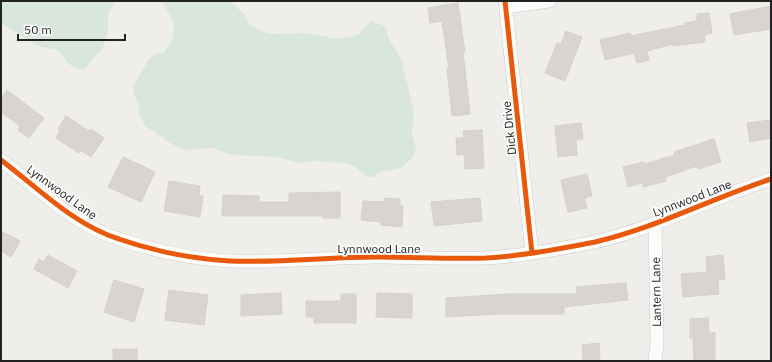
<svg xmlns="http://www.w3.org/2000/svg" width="772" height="362" font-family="'IBM Plex Sans',sans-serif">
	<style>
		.wetland { fill: #d9e6de }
		.building { fill: #d7d4d2; stroke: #d3d0cc }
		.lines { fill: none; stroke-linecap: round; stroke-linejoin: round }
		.street-casing { stroke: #c9c8c7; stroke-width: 14 }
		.street { stroke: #fdfcfc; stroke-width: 13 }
		.cycleway-casing { stroke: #fff; stroke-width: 8 }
		.cycleway { stroke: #e8590c; stroke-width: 5 }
		.labels { text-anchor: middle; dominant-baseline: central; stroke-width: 3.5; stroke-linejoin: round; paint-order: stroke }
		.street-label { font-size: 12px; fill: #222; stroke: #fff }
	</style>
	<rect width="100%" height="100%" fill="#f0eeeb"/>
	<path class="wetland" d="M1 1H116L108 13V31L103 47 85 69 79 70 70 65 58 50 37 46 1 23Z
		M161 1H230L246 16 248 23 263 32 271 34 306 33 337 39 358 35 371 21 385 26 389 40 401 58 414 113 412 135 416 148 414 156 408 162 401 168 380 172 374 177H367L354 166 344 163 313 161 299 163 276 157 233 155 211 148 188 150 175 146 145 126 139 113V106L133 93V86L148 61 153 55 164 52C180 34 174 19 161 1Z"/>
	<path class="building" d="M458 3 465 52H463L470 114 452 116 447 69H449L442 21 430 23 428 8Z
		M771 6V29L734 35 730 14Z
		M709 13 712 33 704 35 705 42 673 46V44L647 51 649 60 637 63 634 53 605 60 600 40 630 33 631 36 685 25 684 23 697 21V14Z
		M566 31 582 37 565 81 545 73 557 43 561 44Z
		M7 90 44 118 29 138 18 130 20 126 1 112V98Z
		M66 116 89 131 91 129 104 138 91 157 80 150 79 153 56 138 60 131 58 129Z
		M771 120V138L750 142 747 123Z
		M581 123 583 139 576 140 577 155 558 157 555 126Z
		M482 130 484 168 465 169 464 154 457 155 456 138H464L463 131Z
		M714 139 721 162 698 169 697 166 665 177 666 181 643 187 642 183 628 187 623 167 644 162 645 164 675 155 674 152Z
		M123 157 155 172 141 202 108 187Z
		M587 174 592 196 584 198 587 208 568 212 561 180Z
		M169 181 200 186 199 196H203L200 217 164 211Z
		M340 192V218H323V216H222L223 195 259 196V202H289V193Z
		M385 198 400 199V206H403L402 227 381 225V222L361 220 363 201 384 202Z
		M480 198 482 221 434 226 431 202Z
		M1 231 20 241 11 257 1 251Z
		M48 255 77 271 68 288 34 269 39 259 44 262Z
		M723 255 725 279 718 280 719 294 683 297 681 274 707 272 706 257Z
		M114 280 144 289 134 322 104 312Z
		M626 283 628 300 564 307V314H496L446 317V298L509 294H577L576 287Z
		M169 290 208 295 204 325 165 320Z
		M281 293 282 314 241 316V295Z
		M377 293 412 294V318L376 317Z
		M341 294H356V323H314V317H306V301H341Z
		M708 318 709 333H715V361H694L693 338H690V319Z
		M599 343 600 361H583L582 345Z
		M113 349H137V361H113Z"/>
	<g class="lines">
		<g class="street-casing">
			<path id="street" d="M505 1 532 253
				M506 7 549 1
				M1 160C38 188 74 225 119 239 154 251 194 259 230 261 279 263 328 257 377 257 413 257 450 259 486 258 522 256 560 249 595 242 656 228 712 198 771 179
				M655 361 657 343 655 223"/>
		</g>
		<use href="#street" class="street"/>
		<g class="cycleway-casing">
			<path id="cycleway" d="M505 1 532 253
				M1 160C38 188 74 225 119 239 154 251 194 259 230 261 279 263 328 257 377 257 413 257 450 259 486 258 522 256 560 249 595 242 656 228 712 198 771 179"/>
		</g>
		<use href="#cycleway" class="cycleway"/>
	</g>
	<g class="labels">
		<g class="street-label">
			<text transform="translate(509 128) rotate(-96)">Dick Drive</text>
			<text transform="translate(62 192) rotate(36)">Lynnwood Lane</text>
			<text transform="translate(692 198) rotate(-21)">Lynnwood Lane</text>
			<text x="379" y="248">Lynnwood Lane</text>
			<text transform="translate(656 292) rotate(-91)">Lantern Lane</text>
		</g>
	</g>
	<rect width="772" height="362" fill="none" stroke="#222222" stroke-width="4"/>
	<path d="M18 34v6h107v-6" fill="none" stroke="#222222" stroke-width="2"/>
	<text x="24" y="34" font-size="12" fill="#222222" stroke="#ffffff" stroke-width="3" paint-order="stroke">50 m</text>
</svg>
